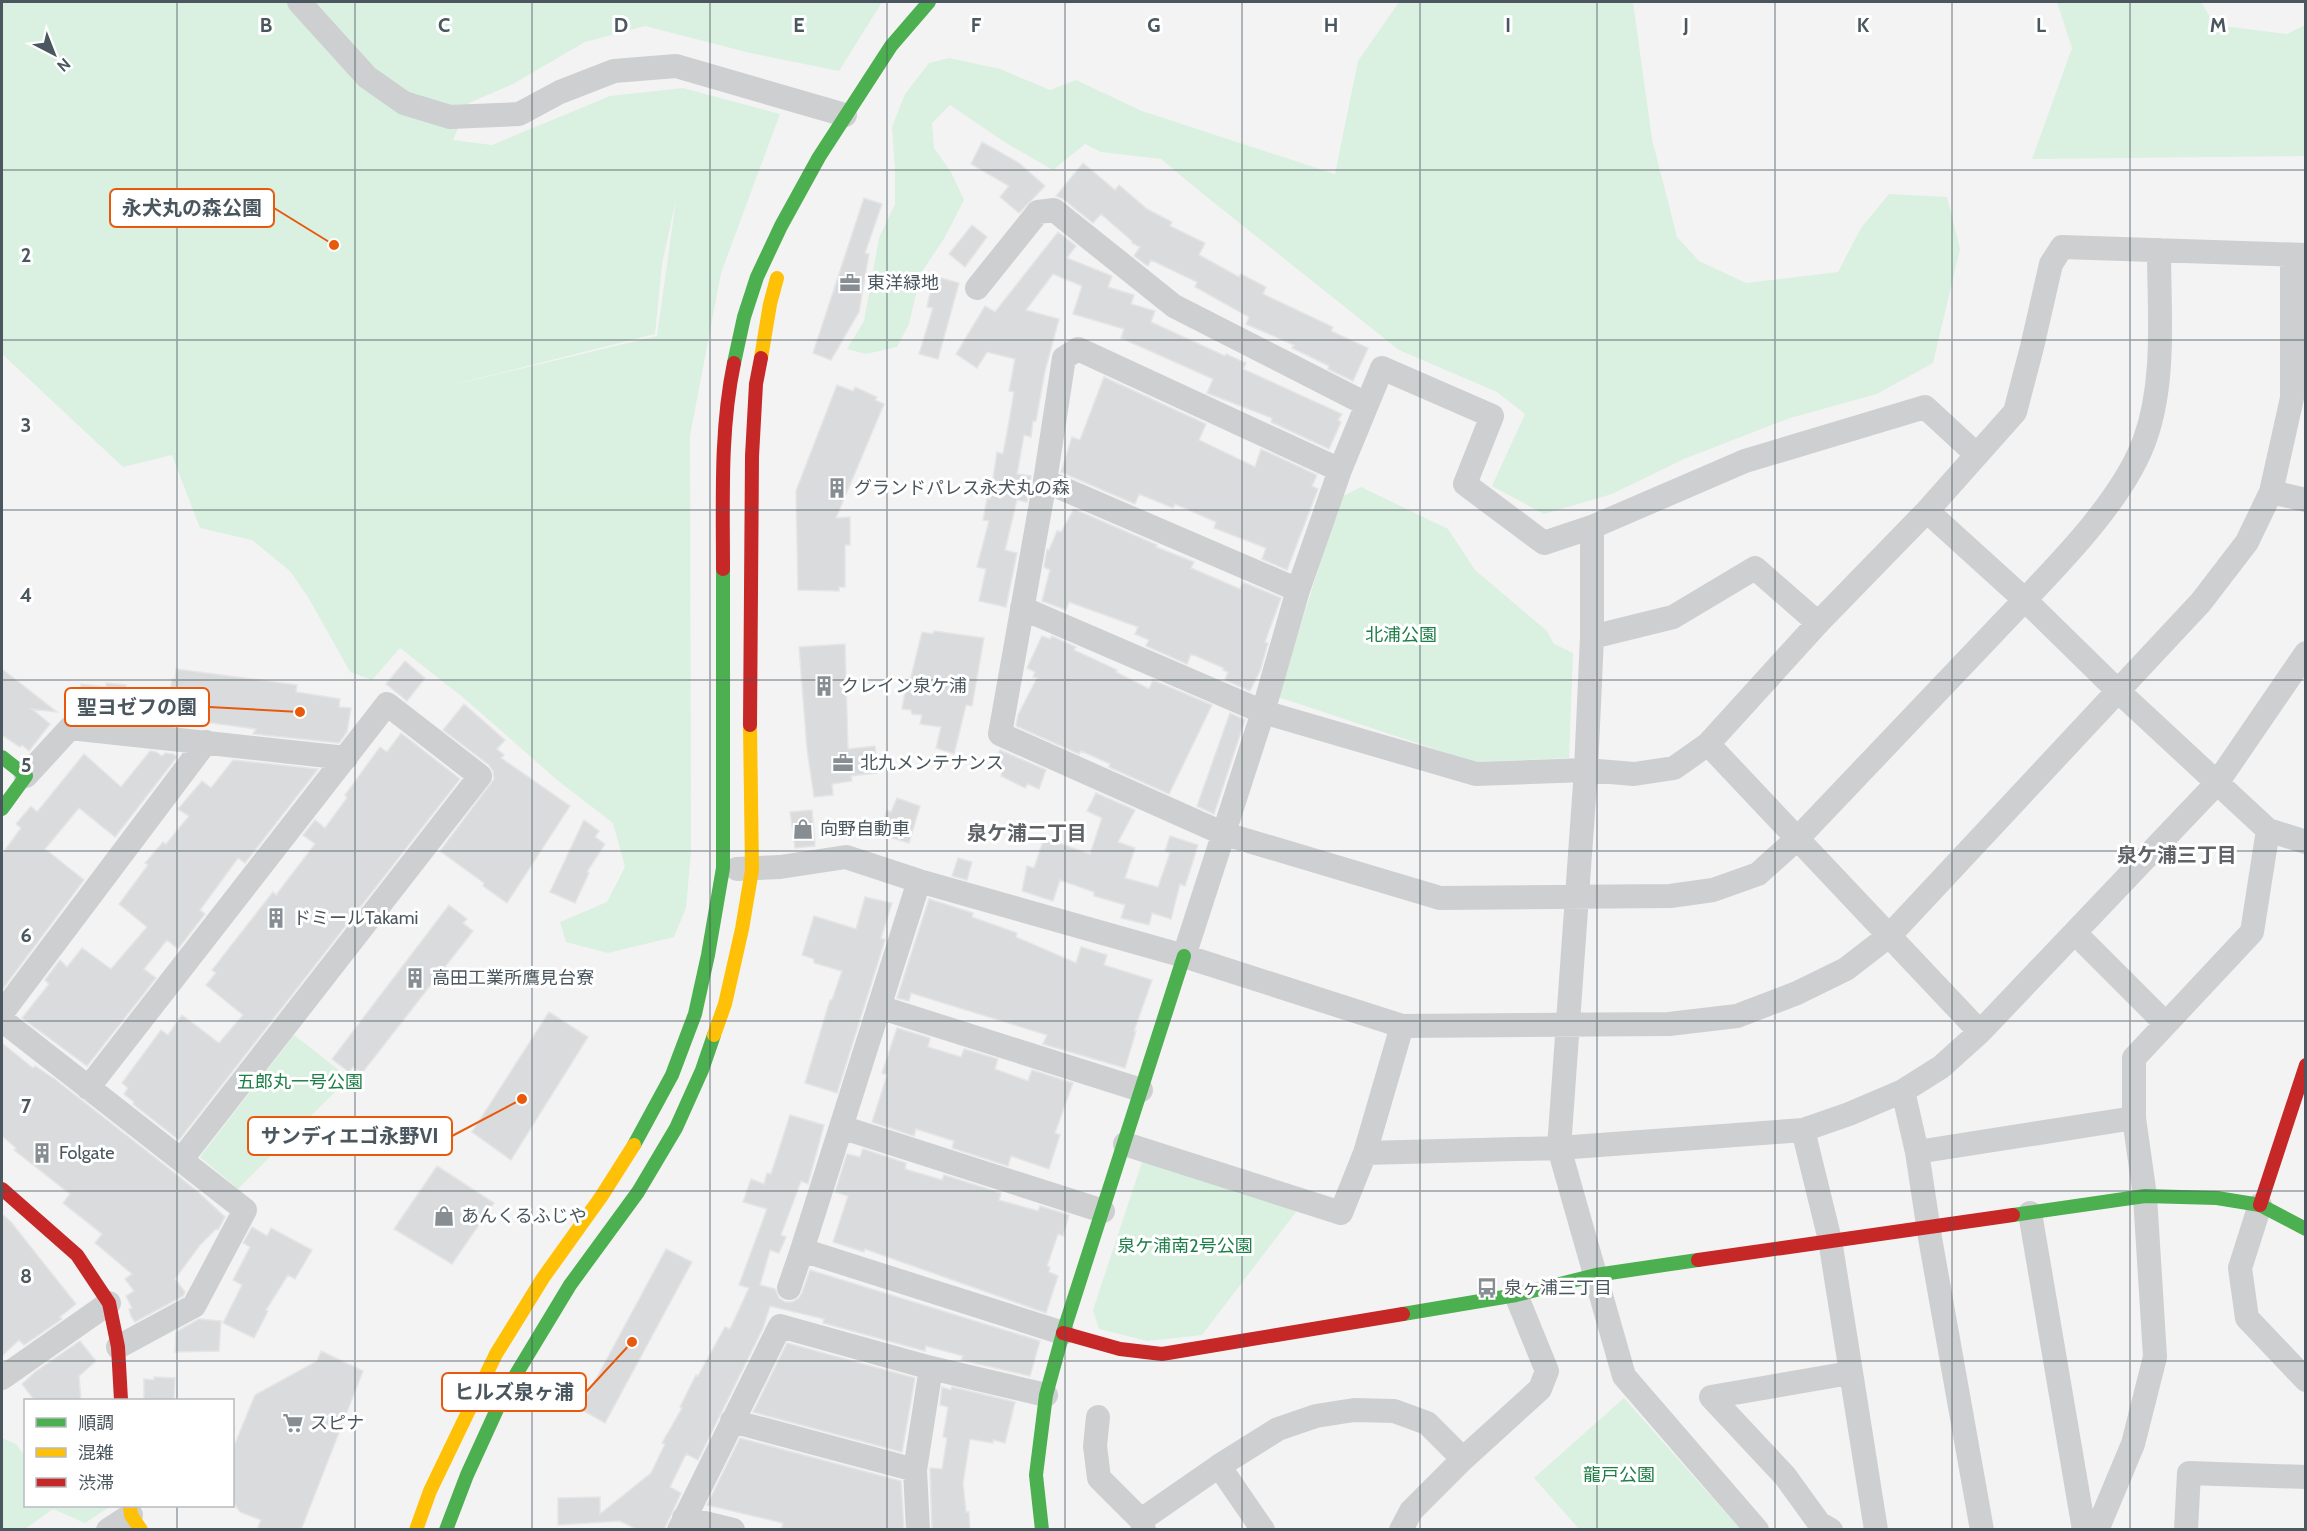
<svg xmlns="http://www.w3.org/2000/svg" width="2307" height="1531" font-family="Cabin,'Noto Sans JP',sans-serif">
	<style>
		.green { fill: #daf0e1; fill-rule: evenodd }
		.building { fill: #dadbdc; stroke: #e5e5e6; stroke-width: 1.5 }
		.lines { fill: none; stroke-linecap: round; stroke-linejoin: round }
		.street { stroke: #cdcfd1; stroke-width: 24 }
		.fast { stroke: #4caf50; stroke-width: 14 }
		.slow { stroke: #ffc107; stroke-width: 14 }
		.jam { stroke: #c62828; stroke-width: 14 }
		.grid { fill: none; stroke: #4b575f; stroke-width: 1.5; stroke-opacity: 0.55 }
		.labels { text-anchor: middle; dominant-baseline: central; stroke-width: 6; stroke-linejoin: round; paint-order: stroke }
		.poi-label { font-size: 18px; fill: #4b575f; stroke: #fff; text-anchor: start }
		.park-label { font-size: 18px; fill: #1e7e48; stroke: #fff }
		.neighbourhood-label { font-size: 20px; font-weight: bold; fill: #5f6367; stroke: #fff }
		.grid-label { font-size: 20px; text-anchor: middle; font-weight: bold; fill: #4b575f; stroke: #fff; stroke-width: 6; stroke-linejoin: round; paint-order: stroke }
		.leader { fill: none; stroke: #e8590c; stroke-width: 2 }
		.callout-dot { fill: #e8590c; stroke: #fff; stroke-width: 2 }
		.callout { fill: #fff; stroke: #e8590c; stroke-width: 2 }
		.callout-label { font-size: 20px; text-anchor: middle; font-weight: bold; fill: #4b575f }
	</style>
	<rect width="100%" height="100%" fill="#f4f3f3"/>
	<path class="green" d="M2 2H882L839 71 750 53 645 26 585 42 513 84 469 103 453 140 492 145 610 96 683 88 780 114 721 273 690 436 691 851 686 908 674 937 608 953 566 942 560 922 607 902 625 867 613 823 557 780 465 699 400 648 372 680 350 672 308 597 290 571 252 540 200 528 172 455 123 467 2 354ZM676 200 657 336 436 389 655 334 662 264Z
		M1399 2H1633L1652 139 1677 237 1699 261 1746 283 1838 272 1861 228 1889 194 1947 197 1960 249 1933 363 1877 394 1790 418 1684 459 1612 494 1544 514 1492 486 1525 414 1497 392 1399 350 1203 194 1161 159 1101 152 1085 144 1053 170 1006 143 950 105 932 123 934 148 951 172 964 200 945 237 921 273 909 324 897 347 866 354 847 349 864 321 879 238 895 204V170L892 127 905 94 929 63 949 58 1000 69 1050 90 1076 80 1142 111 1335 174 1358 61Z
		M2057 2H2201L2215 25 2287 34 2305 25V156L2032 159 2072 48Z
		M1361 487 1448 529 1475 570 1547 631 1554 644 1573 653 1569 758 1474 762 1278 697 1341 497Z
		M294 1035 349 1078 238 1189 200 1157Z
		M1143 1159 1299 1208 1202 1335 1148 1341 1099 1329 1093 1310Z
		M1624 1398 1740 1529H1579L1534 1478Z
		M2 1438 16 1444 25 1456 26 1506H111L85 1523 53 1509 25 1529H2Z"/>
	<path class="building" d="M982 142 1019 163 1045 186 1019 213 1000 197 1009 186 971 164Z
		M1083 163 1115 190 1119 185 1147 209 1172 222 1170 226 1205 243 1199 255 1239 277 1241 274 1266 287 1263 294 1333 327 1331 331 1368 348 1353 381 1328 369 1329 366 1292 348 1294 345 1246 324 1249 317 1195 287 1197 282 1151 260 1148 266 1145 264 1134 256 1140 247 1132 243V241L1101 214 1093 223 1063 199 1056 196Z
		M864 198 882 204 865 253 869 254 859 312 831 360 813 353Z
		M972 225 987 237 965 267 949 254Z
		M1058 232 1076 246 1067 258 1112 276 1108 287 1134 295 1131 304 1155 311 1151 322 1225 356 1226 354 1246 363 1243 369 1342 414 1338 420 1341 422 1329 449 1271 422 1272 418 1207 393 1213 379 1121 338 1124 329 1073 314 1082 286 1053 274 1026 310 1059 319 1045 371 1036 421H1033L1031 437 1024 435 1017 474 1031 476 1027 502 1017 500 1005 550 1017 553 1006 607 979 601 986 569 977 567 989 521 983 520 987 499H990L997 452 1003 454 1010 416 1014 392 1009 391 1015 359 987 352 977 368 956 354 985 306 995 312Z
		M934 276 959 283 938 359 919 354 933 308 927 307Z
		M1104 377 1206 424 1199 440 1255 467 1261 449 1317 475 1312 486 1318 489 1287 570 1262 559 1266 548 1214 528 1216 522 1175 504 1173 508 1139 494 1135 504 1061 472 1072 437 1080 440Z
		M837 385 853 391 855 387 877 397 875 400 884 404 836 518 850 517V545H845V587H839V591L798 590 796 491Z
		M1074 509 1157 545 1156 547 1194 562 1191 568 1240 589 1243 582 1281 598 1265 642 1268 643 1260 671 1250 691 1225 680 1228 672 1223 670 1224 668 1191 654 1187 664 1146 646 1149 640 1135 634 1138 627 1069 602 1066 610 1042 601 1050 570 1044 567 1047 549 1049 550 1057 531 1061 532Z
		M934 631 984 638 972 706 966 705 954 754 936 748 941 727 920 724 922 715 912 714 911 710 902 709 907 681H910L922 632 933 634Z
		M1042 636 1050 639 1052 636 1076 647 1074 650 1117 670 1116 672 1149 689 1153 680 1212 705 1169 794 1109 767 1110 764 1081 751 1079 754 1016 726 1018 715 1037 678 1033 677 1035 672 1027 668Z
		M845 644 848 749 875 746 877 773 851 776 852 781 832 784 833 795 814 797 807 749 799 647Z
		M405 661 425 678 407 701 386 684Z
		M2 669 57 712 32 709 50 724 29 751 22 745 20 747 2 735Z
		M176 669 297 685 296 692 340 699 339 707 351 708 347 732 339 743 253 734 256 729 197 721 196 724 180 722 181 712H171L172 701 169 699 172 679H175Z
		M106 683 126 685 123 716H104V717L77 714 81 684 106 687Z
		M464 704 505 740 497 749 504 755 501 758 570 806 507 903 483 886 484 883 440 851 494 779 493 771 489 765 443 730Z
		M1230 713 1245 720 1214 814 1197 806Z
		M401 733 460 779 179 1140 133 1104 134 1102 124 1094 128 1088 122 1083 161 1030 168 1035 182 1015 219 1043 243 1015 206 985 216 973 212 970 273 892 276 895 315 844 303 835 315 820 325 828 347 798 345 795 380 747 387 752Z
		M1000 750 1046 770 1039 789 1028 784 1025 788 1001 776 1002 770 997 768 1000 762 994 761Z
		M150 751 156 752 162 756 165 753 173 754 177 757 115 837 79 808 45 849 84 880 2 990V854L21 828 16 824 31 806 37 812 84 754 121 787Z
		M233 760 318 769 245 863 238 858 200 910 205 914 178 949 167 940 144 969 156 978 87 1066 22 1018 49 984 45 980 60 960 67 967 82 948 111 969 147 927 119 904 148 865 145 863 163 842 166 844 189 816 178 809 202 781 211 788Z
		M1096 793 1135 810 1118 842 1135 848 1125 878 1158 887 1170 853 1165 851 1170 836 1198 845 1185 886 1180 884 1171 919 1152 913 1149 925 1121 918 1125 905 1094 896V892L1060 880 1053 901 1022 891 1027 866 1034 868 1044 838 1090 854 1102 818 1087 811Z
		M897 798 920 806 909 843 879 834 887 810 891 812Z
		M812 810 815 846 795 848 790 812Z
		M584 820 599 831 595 837 605 844 587 872 589 873 575 903 550 892Z
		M958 858 972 862 967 880 952 876Z
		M865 897 892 903 881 938 885 940 837 1093 805 1083 830 1000H832L842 971 814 963V959L802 955 814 916 856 929Z
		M929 899 973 913 972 917 1017 933 1016 937 1076 963 1081 947 1107 955 1104 965 1152 980 1134 1031H1136L1125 1068 1043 1044 1047 1035 911 993 909 1001 897 998Z
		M449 905 467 919 463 923 473 931 362 1073 353 1067 349 1072 332 1059Z
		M549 1012 588 1037 511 1160 472 1132Z
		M897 1028 930 1038 928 1047 961 1057 964 1049 998 1059 995 1069 1028 1081 1032 1070 1073 1083 1055 1133 1060 1135 1049 1169 1011 1156 1008 1166 952 1148 954 1141 916 1129 914 1136 872 1122 887 1075 882 1073Z
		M2 1043 33 1068 35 1066 56 1080 172 1171 197 1191 225 1217 218 1230 216 1229 200 1245 175 1279 185 1292 183 1296 135 1322 131 1316 129 1309 132 1308 126 1296 134 1291 125 1279 132 1274 95 1243 102 1234 63 1203 70 1194 14 1150 16 1148 2 1136Z
		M790 1115 824 1125 808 1184 801 1181 781 1235 786 1237 779 1253 770 1250 760 1285 775 1289 779 1298 785 1302H792L799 1298 802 1293 810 1270 1040 1341 1030 1376 961 1360 963 1356 926 1346 925 1351 823 1323 824 1319 770 1306 763 1328 698 1460 686 1454 670 1487 681 1493 664 1530H638L620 1521 558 1525V1498L600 1497V1514L651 1473 665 1444 662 1443 682 1408 680 1407 696 1375 698 1376 725 1327 730 1329 749 1288 739 1285 767 1209 743 1202 751 1179 764 1184 767 1173 771 1174Z
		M863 1149 906 1163 905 1169 942 1180 944 1175 1001 1193 999 1200 1038 1211 1040 1206 1069 1215 1063 1236 1058 1234 1047 1266 1050 1267 1049 1272 1058 1276 1046 1313 865 1249 864 1252 833 1242 848 1196 835 1192 847 1154 860 1157Z
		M437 1166 494 1203 452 1264 394 1229Z
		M2 1214 11 1222 76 1304 60 1317 62 1319 24 1345 19 1340 2 1356Z
		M252 1227 267 1236 271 1228 312 1250 295 1279 288 1275 266 1310 268 1311 254 1338 223 1323 242 1285 233 1280 250 1247 243 1243Z
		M666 1249 692 1262 605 1423 580 1409Z
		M199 1319 221 1321 219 1351 175 1352 176 1332Z
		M80 1341 96 1361 79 1376 81 1401H35L22 1384 35 1372Z
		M787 1343 915 1378 902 1452 753 1412Z
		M321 1351 363 1371 301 1530H257L261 1520 240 1512 232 1501V1451L255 1395 317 1361Z
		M154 1377 175 1378 174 1401H144V1379L154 1380Z
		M942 1387 951 1390 952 1387 1015 1402 1005 1443 993 1440V1443L970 1439 963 1483 966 1512H969L970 1530H932L930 1468 942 1469 947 1438 943 1437 948 1407 940 1405Z
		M740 1438 901 1481 904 1530H781L783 1523 707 1505Z"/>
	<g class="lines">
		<path class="street" d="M299 2 367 77 404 103 450 117 519 114 560 92 614 71 676 66 845 115
			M977 288 1038 212 1054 210 1174 306 1366 404
			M1340 470 1078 349 1064 358 1045 481 1000 734 1222 833 1440 898 1670 896 1713 890 1758 874 1798 838C1863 769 1929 700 1995 631 2043 580 2122 505 2145 439 2166 380 2159 312 2159 250
			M1045 481 1298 590
			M2271 492 2306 500
			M1927 511 2024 599 2117 690 2268 830 2306 842
			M1592 527V637L1586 770 1559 1148 1624 1376 1757 1530
			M1022 608 1263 712 1476 774 1586 770 1634 774 1674 768 1708 744 1818 623 1927 511 2015 412 2032 347 2051 264 2062 247 2306 255
			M1592 637 1673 617 1755 568 1818 623
			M1708 744 1980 1032
			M26 776 70 728 346 758
			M737 869 780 867 846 857 919 881 1184 956 1402 1026 1669 1024 1737 1016 1797 993 1846 969 1890 935 2201 602 2247 542 2271 492 2292 398V255
			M919 881 802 1250 1063 1333
			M2075 933 2166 1024
			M1184 956 1263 712 1298 590 1340 470 1382 368 1492 416 1465 484 1544 543 1592 527 1745 461 1925 407 1977 455
			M879 1007 1141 1090
			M2 1013 206 742
			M2 1020 245 1210 194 1306 118 1347
			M88 1088 387 704 480 776 181 1160
			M1903 1091 1917 1152 1930 1238 1982 1530
			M841 1127 1103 1211
			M1803 1130 1830 1240 1876 1530
			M1125 1144 1341 1213 1365 1153 1402 1026
			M1917 1152 2134 1118
			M1365 1153 1559 1148 1803 1130 1849 1114 1903 1091 1941 1067 1980 1032 2217 783 2306 653
			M2260 1205 2240 1268 2247 1318 2306 1380
			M2030 1213 2084 1530
			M789 1288 802 1250
			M2 1378 109 1303
			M1098 1417 1095 1446 1099 1478 1141 1520 1144 1530
			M732 1421 915 1470
			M1219 1466 1263 1530
			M684 1518 733 1530
			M1141 1520 1219 1466 1278 1429 1316 1416 1354 1410 1394 1411 1427 1423 1463 1459
			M108 1530 131 1515
			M679 1530 780 1326 931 1368 1046 1395
			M918 1530 915 1470 931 1368
			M1401 1530 1411 1511 1463 1459 1540 1389 1547 1371 1516 1295
			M1831 1530 1819 1523 1785 1476 1711 1397 1850 1373
			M2097 1530 2133 1444 2155 1357 2145 1196 2134 1118V1058L2252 932 2268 830
			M2186 1530 2189 1473 2306 1477"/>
		<path class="fast" d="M734 363 744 317 757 277 781 226 819 157 891 46 929 2
			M2 757 26 776 2 809
			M634 1145 672 1075 695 1014 708 955 723 868V569
			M2013 1215 2145 1196 2217 1198 2260 1205 2306 1229
			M1403 1314 1516 1295 1596 1275 1698 1260
			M446 1530 467 1475 504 1394 570 1285 638 1192 676 1128 702 1070 714 1035
			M1042 1530 1036 1475 1046 1395 1063 1333 1184 956"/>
		<path class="slow" d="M761 358 770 304 777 278
			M714 1035 725 1004 742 929 752 870 750 725
			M130 1506 131 1515 141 1530
			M416 1530 430 1491 496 1354 543 1278 601 1197 634 1145"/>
		<path class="jam" d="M723 569C723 500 720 430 734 363
			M750 725 752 456 756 384 761 358
			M2 1189 77 1255 109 1303 118 1347 121 1400
			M2260 1205 2306 1065
			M1698 1260 2013 1215
			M1063 1333 1120 1349 1162 1354 1403 1314"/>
	</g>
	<path class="grid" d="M177 2V1400M355 2V1530M532 2V1530M710 2V1530M887 2V1530M1065 2V1530M1242 2V1530M1420 2V1530M1597 2V1530M1775 2V1530M1952 2V1530M2130 2V1530M2 170H2306M2 340H2306M2 510H2306M2 680H2306M2 851H2306M2 1021H2306M2 1191H2306M2 1361H2306M177 1506V1530"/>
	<defs>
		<g id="office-bare" transform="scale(1.62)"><path d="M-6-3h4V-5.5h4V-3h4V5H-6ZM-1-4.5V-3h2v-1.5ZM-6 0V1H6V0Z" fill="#868e93" stroke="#fff" stroke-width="2.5" paint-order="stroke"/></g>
		<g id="building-bare" transform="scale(1.62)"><path d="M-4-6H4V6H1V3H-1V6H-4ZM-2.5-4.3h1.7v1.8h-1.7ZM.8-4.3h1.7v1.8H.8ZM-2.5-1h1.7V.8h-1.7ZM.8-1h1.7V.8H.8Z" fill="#868e93" stroke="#fff" stroke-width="2.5" paint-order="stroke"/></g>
		<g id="shop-bare" transform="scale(1.62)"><path d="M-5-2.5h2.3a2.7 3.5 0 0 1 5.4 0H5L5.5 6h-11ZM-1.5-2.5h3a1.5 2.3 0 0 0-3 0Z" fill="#868e93" stroke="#fff" stroke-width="2.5" paint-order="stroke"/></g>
		<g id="bus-bare" transform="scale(1.62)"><path d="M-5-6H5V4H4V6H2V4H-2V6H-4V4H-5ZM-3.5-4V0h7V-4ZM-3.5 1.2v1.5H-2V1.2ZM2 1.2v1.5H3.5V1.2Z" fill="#868e93" stroke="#fff" stroke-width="2.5" paint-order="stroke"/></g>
		<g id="supermarket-bare" transform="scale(1.62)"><path d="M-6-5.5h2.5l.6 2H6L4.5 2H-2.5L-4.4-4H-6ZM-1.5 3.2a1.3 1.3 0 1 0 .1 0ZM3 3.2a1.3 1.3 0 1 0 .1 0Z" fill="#868e93" stroke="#fff" stroke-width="2.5" paint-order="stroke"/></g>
	</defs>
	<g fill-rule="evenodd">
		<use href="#office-bare" x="850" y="283"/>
		<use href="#building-bare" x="837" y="488"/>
		<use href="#building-bare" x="824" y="686"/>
		<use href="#office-bare" x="843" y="763"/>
		<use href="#shop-bare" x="803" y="829"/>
		<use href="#building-bare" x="276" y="918"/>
		<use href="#building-bare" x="415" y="978"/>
		<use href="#building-bare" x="42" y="1153"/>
		<use href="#shop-bare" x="444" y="1216"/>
		<use href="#bus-bare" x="1487" y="1288"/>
		<use href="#supermarket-bare" x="293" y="1423"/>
	</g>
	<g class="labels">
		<g class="poi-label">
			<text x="867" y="283">東洋緑地</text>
			<text x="854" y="488">グランドパレス永犬丸の森</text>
			<text x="841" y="686">クレイン泉ケ浦</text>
			<text x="860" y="763">北九メンテナンス</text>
			<text x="820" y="829">向野自動車</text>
			<text x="293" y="918">ドミールTakami</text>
			<text x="432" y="978">高田工業所鷹見台寮</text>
			<text x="59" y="1153">Folgate</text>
			<text x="461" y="1216">あんくるふじや</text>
			<text x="1504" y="1288">泉ヶ浦三丁目</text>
			<text x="310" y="1423">スピナ</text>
		</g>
		<g class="park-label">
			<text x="1401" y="635">北浦公園</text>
			<text x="300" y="1082">五郎丸一号公園</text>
			<text x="1185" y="1246">泉ケ浦南2号公園</text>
			<text x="1619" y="1475">龍戸公園</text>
		</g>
		<g class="neighbourhood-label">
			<text x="1027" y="833">泉ケ浦二丁目</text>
			<text x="2177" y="855">泉ケ浦三丁目</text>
		</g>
	</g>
	<g class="grid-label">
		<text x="266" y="32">B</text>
		<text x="444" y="32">C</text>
		<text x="621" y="32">D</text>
		<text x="799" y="32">E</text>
		<text x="976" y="32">F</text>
		<text x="1154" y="32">G</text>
		<text x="1331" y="32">H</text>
		<text x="1508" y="32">I</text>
		<text x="1686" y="32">J</text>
		<text x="1863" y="32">K</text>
		<text x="2041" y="32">L</text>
		<text x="2218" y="32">M</text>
		<text x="26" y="262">2</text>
		<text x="26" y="432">3</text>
		<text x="26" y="602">4</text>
		<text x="26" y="772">5</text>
		<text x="26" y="942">6</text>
		<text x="26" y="1113">7</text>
		<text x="26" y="1283">8</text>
	</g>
	<path class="leader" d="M334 245L274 208M300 712L209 707M522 1099L452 1136M632 1342L586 1392"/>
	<g class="callout-dot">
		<circle cx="334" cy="245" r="6"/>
		<circle cx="300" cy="712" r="6"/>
		<circle cx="522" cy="1099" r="6"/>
		<circle cx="632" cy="1342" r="6"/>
	</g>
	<g class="callout">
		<rect x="110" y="189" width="164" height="38" rx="6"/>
		<rect x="65" y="688" width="144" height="38" rx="6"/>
		<rect x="248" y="1117" width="204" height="38" rx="6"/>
		<rect x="442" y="1373" width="144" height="38" rx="6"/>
	</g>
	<g class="callout-label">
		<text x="192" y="215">永犬丸の森公園</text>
		<text x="137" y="714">聖ヨゼフの園</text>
		<text x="350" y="1143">サンディエゴ永野Ⅵ</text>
		<text x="514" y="1399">ヒルズ泉ヶ浦</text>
	</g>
	<rect width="2307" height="1531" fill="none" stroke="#4b575f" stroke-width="6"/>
	<rect x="24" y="1399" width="210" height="108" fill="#ffffff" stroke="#b7bcbf" stroke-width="1.5"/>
	<rect x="36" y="1418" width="30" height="9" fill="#4caf50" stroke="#b7bcbf" stroke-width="1.5"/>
	<text x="78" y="1429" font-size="18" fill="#4b575f">順調</text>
	<rect x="36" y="1448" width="30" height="9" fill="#ffc107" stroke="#b7bcbf" stroke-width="1.5"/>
	<text x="78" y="1459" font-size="18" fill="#4b575f">混雑</text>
	<rect x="36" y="1478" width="30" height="9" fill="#c62828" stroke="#b7bcbf" stroke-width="1.5"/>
	<text x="78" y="1489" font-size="18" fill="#4b575f">渋滞</text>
	<g transform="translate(54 54) rotate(138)" stroke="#ffffff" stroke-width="4.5" paint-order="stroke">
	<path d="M0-4.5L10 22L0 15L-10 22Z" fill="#4b575f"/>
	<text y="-9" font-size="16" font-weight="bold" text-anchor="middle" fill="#4b575f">N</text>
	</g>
</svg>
